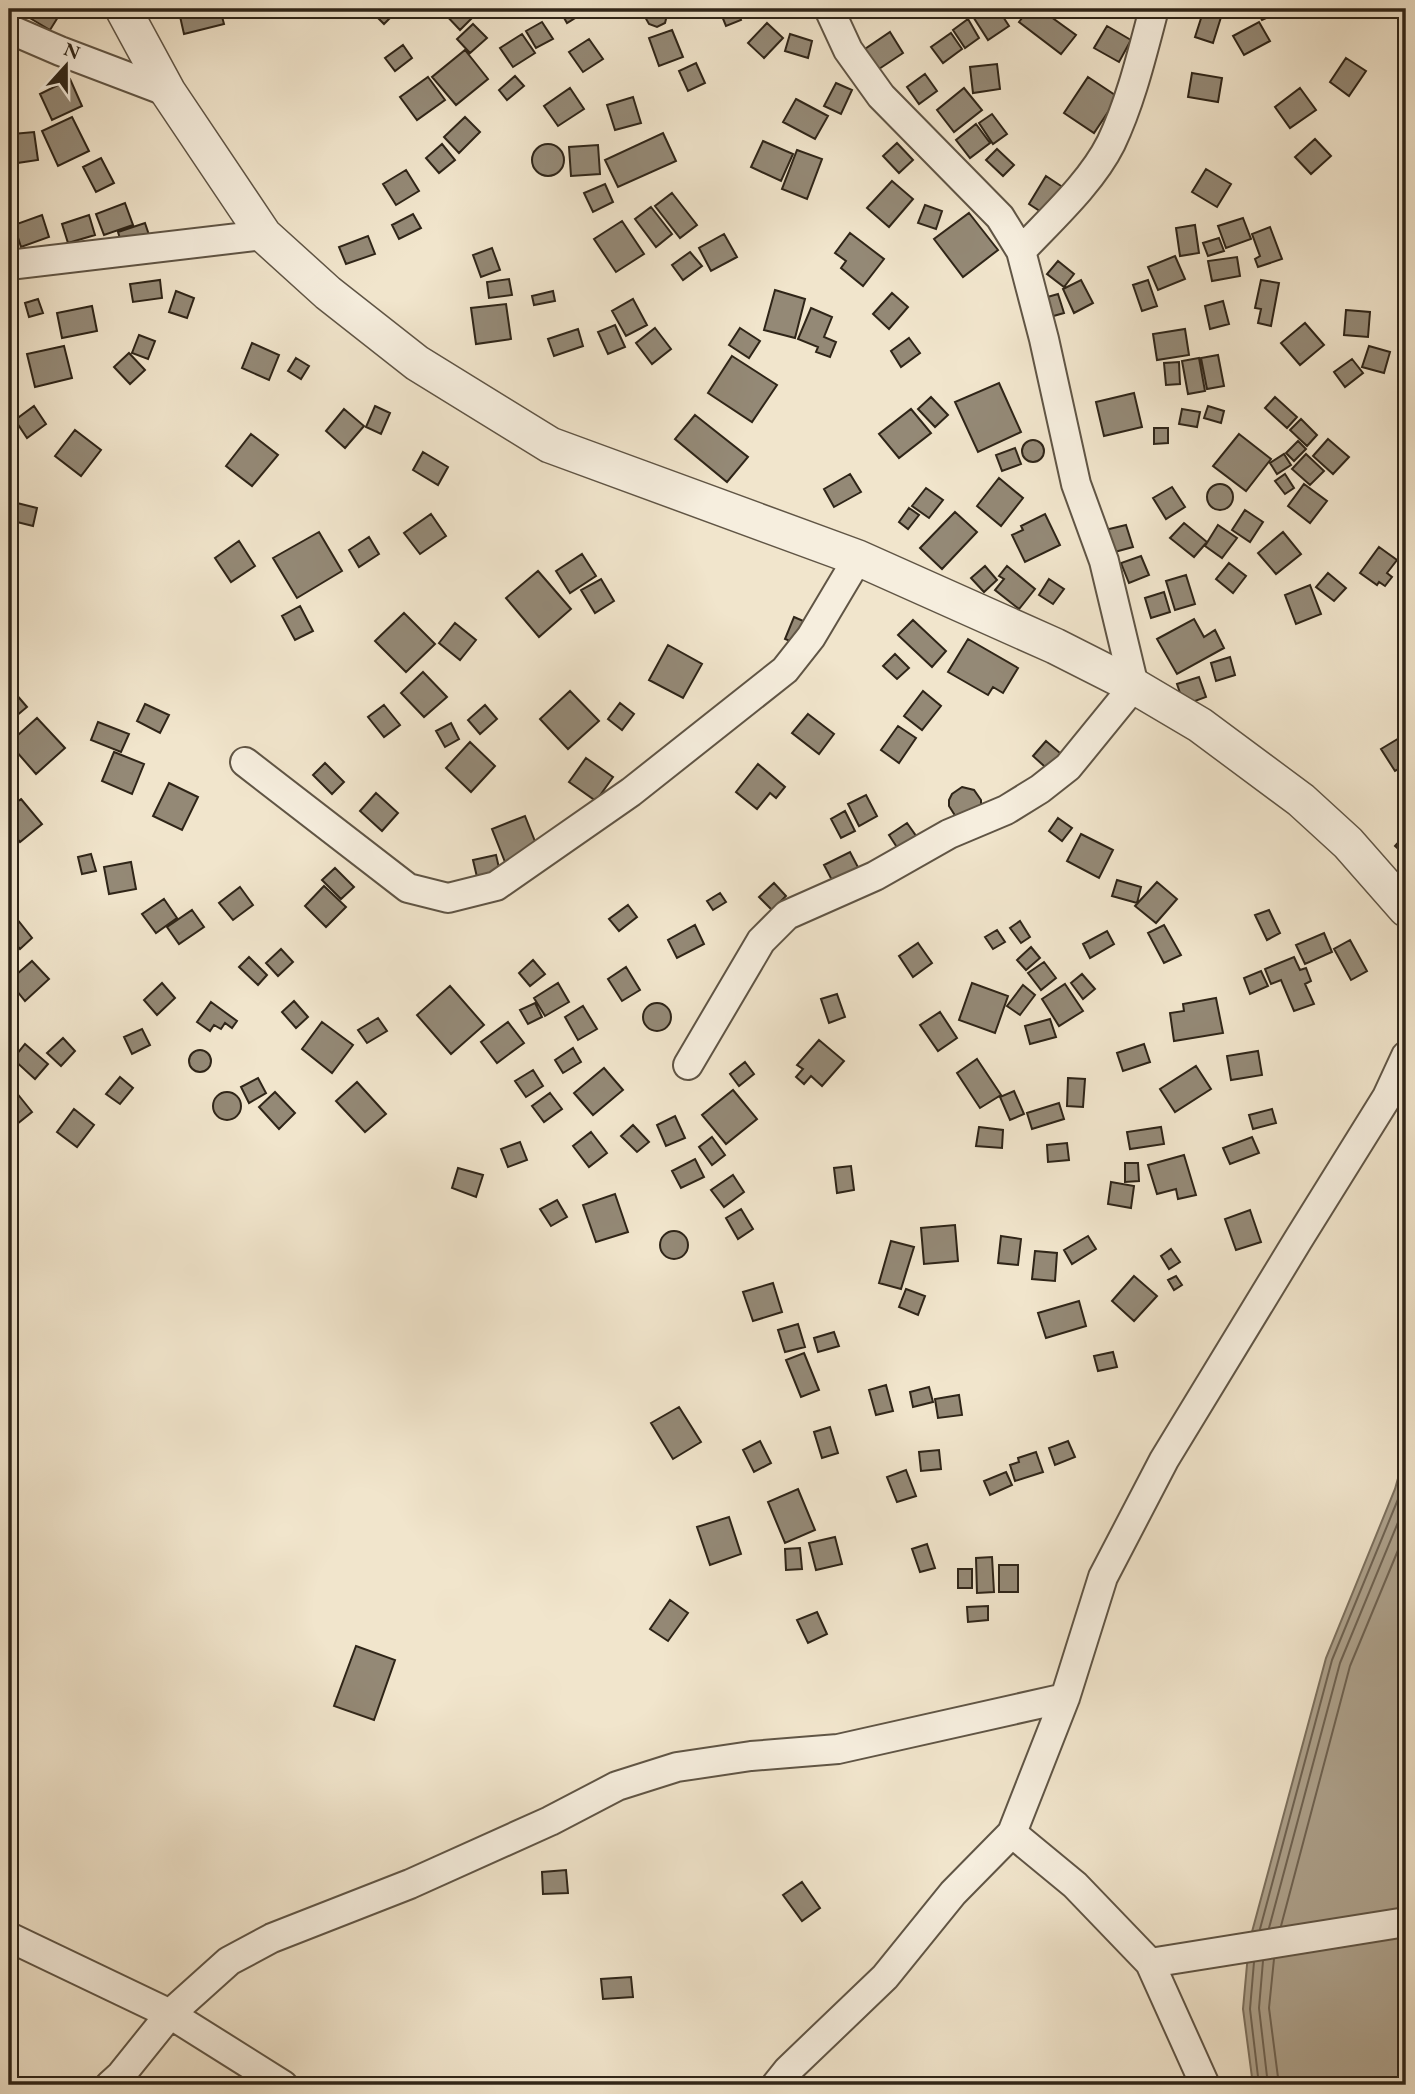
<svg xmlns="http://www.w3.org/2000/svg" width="1415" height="2094" font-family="'EB Garamond',serif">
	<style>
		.water { fill: #afa48f; stroke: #7c715f; stroke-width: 2 }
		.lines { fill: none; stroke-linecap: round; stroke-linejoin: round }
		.shore { stroke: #6f6454; stroke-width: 2 }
		.building { fill: #948976; stroke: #2f2518; stroke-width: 2 }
		.minor-casing { stroke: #605545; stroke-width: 32 }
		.tertiary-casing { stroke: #605545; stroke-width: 38 }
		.minor { stroke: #f6eede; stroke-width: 28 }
		.tertiary { stroke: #f6eede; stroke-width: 35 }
	</style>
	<rect width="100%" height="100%" fill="#f1e5cc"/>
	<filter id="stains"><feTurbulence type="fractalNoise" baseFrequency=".00286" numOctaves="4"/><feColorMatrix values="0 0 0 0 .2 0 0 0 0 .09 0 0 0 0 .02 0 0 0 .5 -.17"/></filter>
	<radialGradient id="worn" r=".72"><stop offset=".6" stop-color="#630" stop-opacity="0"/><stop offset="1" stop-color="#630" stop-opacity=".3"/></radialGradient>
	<path class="water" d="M1406 1450V2085H1253L1243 2009 1249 1943 1326 1658 1395 1489Z"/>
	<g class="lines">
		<path class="shore" d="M1281 1926 1350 1666 1406 1531
			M1269 1928 1340 1663 1406 1503
			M1260 1929 1332 1660 1401 1492 1406 1475
			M1274 1959 1269 2008 1279 2085
			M1263 1961 1259 2008 1268 2085
			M1254 1962 1250 2009 1259 2085"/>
	</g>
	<path class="building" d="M26 9H63L50 30 23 14Z
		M193 9H220L224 24 184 34 179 12Z
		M369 9H399L384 24Z
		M446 9H464L473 17 460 30 443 12Z
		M559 9H583L585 12 567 23Z
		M648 9H664L667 15 665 23 657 27 649 24 645 17Z
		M719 9H737L741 20 726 26Z
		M981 9H998L1009 26 988 40 972 15Z
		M1029 9H1040L1076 35 1061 54 1019 22Z
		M1204 9 1222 14 1213 43 1195 37Z
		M1236 9H1254L1239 16Z
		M1256 9H1286L1262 20Z
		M968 19 979 38 965 48 953 30Z
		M542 22 553 39 536 48 526 31Z
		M1259 22 1270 41 1244 55 1233 36Z
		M767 23 783 38 764 58 748 43Z
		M473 24 487 38 470 53 457 39Z
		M1107 26 1131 40 1119 62 1094 48Z
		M672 30 683 57 659 66 649 38Z
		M890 32 903 53 873 73 859 53Z
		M951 33 962 49 943 63 931 47Z
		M522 34 535 53 513 67 500 48Z
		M790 34 812 41 808 58 785 51Z
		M589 39 603 59 583 72 569 52Z
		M403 45 412 58 395 71 385 58Z
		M465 50 488 79 456 105 432 77Z
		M1346 58 1366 71 1349 96 1330 82Z
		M696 63 705 83 688 91 679 71Z
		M997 64 1000 89 973 93 970 67Z
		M1192 73 1222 78 1218 102 1188 97Z
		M925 74 937 91 919 104 907 87Z
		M515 76 524 86 507 100 499 90Z
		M428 77 445 100 417 120 400 97Z
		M1088 77 1118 97 1094 133 1064 113Z
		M70 79 82 106 52 120 40 94Z
		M836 83 852 90 841 114 824 106Z
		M570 88 584 109 558 126 544 106Z
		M964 88 982 110 954 132 937 110Z
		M1300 88 1316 110 1290 128 1275 107Z
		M633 97 641 123 615 130 607 105Z
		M796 99 828 116 815 139 783 122Z
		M992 114 1007 134 993 144 979 123Z
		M72 117 89 151 58 166 42 131Z
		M465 117 480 132 459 153 444 137Z
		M976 124 990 143 970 158 956 140Z
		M34 132 38 160 17 163 13 134Z
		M663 133 676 161 618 187 605 160Z
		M1315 139 1331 156 1311 174 1295 157Z
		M763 141 793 154 781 181 751 167Z
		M897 143 913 160 899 173 883 156Z
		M532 160a16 16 0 1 1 32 0a16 16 0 1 1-32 0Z
		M442 144 455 160 439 173 426 158Z
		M598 145 600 174 571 176 569 147Z
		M997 149 1014 165 1003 176 986 160Z
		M797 150 822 159 807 199 782 189Z
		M101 158 114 183 96 192 83 167Z
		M1206 169 1231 184 1217 207 1192 192Z
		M406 170 419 191 396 205 383 184Z
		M1046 176 1064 188 1046 215 1029 204Z
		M892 181 913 199 889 227 867 208Z
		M605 184 613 202 593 212 584 193Z
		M672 193 697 225 680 238 655 206Z
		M125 203 133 225 104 235 96 214Z
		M925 205 942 211 936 229 918 223Z
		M651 207 672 234 656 247 635 219Z
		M969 213 998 250 963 277 934 239Z
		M413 214 421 228 399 239 392 225Z
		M42 215 49 237 21 247 14 225Z
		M89 215 95 235 68 243 62 224Z
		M1243 218 1251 239 1226 248 1218 226Z
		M622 221 644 254 616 272 594 239Z
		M145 223 149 235 122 245 118 232Z
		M1195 225 1199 253 1180 256 1176 228Z
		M1270 227 1282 259 1258 267 1255 259 1260 256 1252 234Z
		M850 233 884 259 863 286 841 268 846 261 835 253Z
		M724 234 737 257 711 271 699 248Z
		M368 236 375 254 346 264 339 247Z
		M1219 238 1224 251 1208 256 1203 243Z
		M492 248 500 270 481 277 473 255Z
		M690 252 702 266 683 280 672 265Z
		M1175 256 1185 279 1158 290 1148 267Z
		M1237 257 1240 276 1212 281 1208 261Z
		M1058 261 1074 274 1064 287 1047 274Z
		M509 279 512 295 489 298 487 282Z
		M160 280 162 298 133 302 130 284Z
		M1081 280 1093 303 1074 313 1063 289Z
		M1148 280 1157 306 1142 311 1133 285Z
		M1261 280 1279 283 1271 326 1258 323 1261 309 1255 308Z
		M775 290 805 299 795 338 764 330Z
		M176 291 194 298 187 318 169 312Z
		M553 291 555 301 534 305 532 296Z
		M892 293 908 307 889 329 873 314Z
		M9 294 15 312 9 314Z
		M1058 294 1064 313 1050 317 1044 298Z
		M38 299 43 313 29 317 25 303Z
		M633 299 647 325 626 336 612 311Z
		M1223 301 1229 324 1210 329 1205 306Z
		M506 304 511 339 476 344 471 308Z
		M92 306 97 331 62 338 57 313Z
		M811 308 832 317 824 337 836 342 830 357 816 352 818 347 798 339Z
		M1346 310 1370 312 1368 337 1344 335Z
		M1401 315H1406V338H1402Z
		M1305 323 1324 345 1300 365 1281 343Z
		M615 325 625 347 608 354 598 332Z
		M655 328 671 349 652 364 636 343Z
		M740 328 760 341 749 358 729 345Z
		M578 329 583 346 554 356 548 339Z
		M1185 329 1189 355 1157 360 1153 334Z
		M139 335 155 341 148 359 132 353Z
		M909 338 920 353 901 367 891 351Z
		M252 343 279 355 269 380 242 368Z
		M64 346 72 378 35 387 27 354Z
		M1369 346 1390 352 1384 373 1362 367Z
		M129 353 145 370 130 384 114 367Z
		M1218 355 1224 386 1207 389 1201 358Z
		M732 356 777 385 752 422 708 393Z
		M296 358 309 366 301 379 288 371Z
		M1199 358 1205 391 1188 394 1182 361Z
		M1352 359 1363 373 1345 387 1334 372Z
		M1179 362 1180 384 1166 385 1164 363Z
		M999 383 1021 432 978 452 955 402Z
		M1134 393 1142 427 1104 436 1096 402Z
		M931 397 948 415 935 427 918 409Z
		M1275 397 1297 417 1287 428 1265 408Z
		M34 406 46 424 27 438 15 420Z
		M375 406 390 413 381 434 366 427Z
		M1208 406 1224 411 1221 423 1204 418Z
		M344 409 364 426 345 448 326 431Z
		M911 409 931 433 899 458 879 434Z
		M1182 409 1200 412 1197 427 1179 424Z
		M695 415 748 457 727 482 675 439Z
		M1301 419 1317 435 1307 446 1290 430Z
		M1154 428H1168V443L1154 444Z
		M75 430 101 450 81 476 55 456Z
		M251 434 278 455 252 486 226 466Z
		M1239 434 1271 459 1246 491 1213 466Z
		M1328 439 1349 457 1333 474 1313 456Z
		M1022 451a11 11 0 1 1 22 0a11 11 0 1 1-22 0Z
		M1298 441 1306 449 1294 461 1286 453Z
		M1015 448 1021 464 1002 471 996 455Z
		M423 452 448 467 438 485 413 470Z
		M1284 454 1291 465 1277 474 1270 463Z
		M1306 454 1324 471 1310 485 1292 469Z
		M850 474 861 492 834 507 824 489Z
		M1285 474 1294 488 1285 494 1275 481Z
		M999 478 1023 498 1001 526 977 506Z
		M1207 497a13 13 0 1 1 26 0a13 13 0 1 1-26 0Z
		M1304 484 1327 501 1310 523 1288 506Z
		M1172 487 1185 507 1166 519 1153 498Z
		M926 488 943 500 929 518 912 506Z
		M13 502 37 508 33 526 9 520Z
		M909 508 919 515 908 529 899 522Z
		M1245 510 1263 522 1250 542 1232 530Z
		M955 512 977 532 942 569 920 548Z
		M431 514 446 536 420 554 404 533Z
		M1045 514 1060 545 1025 562 1012 535 1023 530 1021 526Z
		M1184 523 1207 542 1194 557 1170 538Z
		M1126 525 1133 547 1111 553 1105 530Z
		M1218 525 1237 538 1222 558 1205 546Z
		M319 532 342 571 297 598 273 558Z
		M1283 532 1301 554 1276 574 1258 553Z
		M369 537 379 554 359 567 349 550Z
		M239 541 255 566 231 582 215 558Z
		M1379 547 1397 560 1387 573 1392 577 1385 586 1379 582 1377 585 1360 573Z
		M582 554 596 576 570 593 556 571Z
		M1141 556 1149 575 1129 583 1121 563Z
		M1229 563 1246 576 1233 593 1216 579Z
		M985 566 997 580 984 592 971 578Z
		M1007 566 1035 589 1019 609 995 590 1004 579 999 576Z
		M538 571 571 609 539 637 506 598Z
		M1328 573 1346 588 1334 601 1316 587Z
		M1186 575 1195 604 1175 610 1166 581Z
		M601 579 614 601 595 613 581 590Z
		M1049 579 1064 589 1053 604 1039 595Z
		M1310 585 1321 614 1296 624 1285 595Z
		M1164 592 1170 612 1151 618 1145 598Z
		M300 606 313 631 295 640 282 616Z
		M404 613 435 644 406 672 375 641Z
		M794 617 808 623 800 645 785 639Z
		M1194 619 1204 637 1215 630 1224 648 1177 674 1157 639Z
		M913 620 946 651 932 667 898 635Z
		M455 623 476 640 460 660 439 643Z
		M968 639 1018 668 1003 693 993 687 988 695 948 672Z
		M668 645 702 664 683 698 649 680Z
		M895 654 909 668 897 679 883 666Z
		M1230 657 1235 675 1216 681 1211 663Z
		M423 672 447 697 424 717 401 693Z
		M1199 677 1206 697 1184 705 1177 684Z
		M9 686 27 707 9 722Z
		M570 691 599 721 568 749 540 719Z
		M923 691 941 706 922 730 904 716Z
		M620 703 634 714 622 730 608 719Z
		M145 704 169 715 160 733 137 721Z
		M384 705 400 725 384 737 368 717Z
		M485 705 497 719 480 734 468 720Z
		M808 714 834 734 819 754 792 733Z
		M37 718 65 748 36 774 9 743Z
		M98 722 129 734 121 752 91 740Z
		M451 723 459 739 445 747 436 731Z
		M898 726 916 738 899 763 881 750Z
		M1406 734V765L1395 771 1381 749Z
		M1046 741 1067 759 1053 774 1033 756Z
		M470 742 495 766 471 792 446 768Z
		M114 752 144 764 132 794 102 781Z
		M586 758 613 777 596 801 569 782Z
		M325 763 344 782 332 794 313 775Z
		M758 764 785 787 776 798 770 793 757 809 736 792Z
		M169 783 198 797 182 830 153 816Z
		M962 787 974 790 981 800V807L956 817 949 806V800L952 794Z
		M376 793 398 813 382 831 360 811Z
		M866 795 877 816 859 826 848 804Z
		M21 799 42 824 20 842 9 828V808Z
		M845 811 855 831 841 838 831 819Z
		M525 816 538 849 505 862 492 829Z
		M1058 818 1072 828 1062 841 1049 831Z
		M907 823 919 840 900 852 889 835Z
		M1081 834 1113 850 1099 878 1067 861Z
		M1406 834V856L1395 846Z
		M850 852 860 871 834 884 824 865Z
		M91 854 96 871 82 874 78 857Z
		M496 855 500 872 477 877 473 860Z
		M131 862 136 889 109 894 104 867Z
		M335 868 354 887 341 899 322 880Z
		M1117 880 1141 887 1137 903 1112 896Z
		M1157 882 1177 899 1156 923 1135 906Z
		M774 883 786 896 772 910 759 897Z
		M324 886 346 907 326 927 305 906Z
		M240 887 253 905 233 920 219 903Z
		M720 893 726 902 713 910 707 901Z
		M164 899 177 918 156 933 142 914Z
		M628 905 637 917 619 931 609 919Z
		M192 910 204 927 179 944 167 927Z
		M1269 910 1280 933 1267 940 1255 915Z
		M17 919 32 938 20 949 9 935V925Z
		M1020 921 1030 937 1021 943 1010 928Z
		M695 925 704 944 677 958 668 940Z
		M1164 925 1181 955 1164 963 1148 933Z
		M997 930 1005 942 993 949 985 937Z
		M1107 931 1114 944 1090 958 1083 944Z
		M1324 933 1332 952 1305 964 1296 945Z
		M1350 940 1367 971 1351 980 1334 949Z
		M918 943 932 963 913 977 899 956Z
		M1031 947 1040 958 1026 970 1017 960Z
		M281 949 293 962 278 976 266 963Z
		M249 957 267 975 258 985 239 967Z
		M1294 957 1300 970 1306 968 1311 981 1305 984 1314 1004 1294 1011 1281 980 1271 984 1265 969Z
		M533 960 545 974 530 986 519 973Z
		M32 961 49 979 25 1001 9 981Z
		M1044 962 1056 978 1041 990 1028 973Z
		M626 967 640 990 622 1001 608 979Z
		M1261 971 1268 986 1250 994 1244 978Z
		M1082 974 1095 989 1083 999 1071 983Z
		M162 983 175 998 157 1015 144 1000Z
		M558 983 569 1002 545 1016 534 998Z
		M972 983 1008 996 995 1033 959 1020Z
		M1065 984 1083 1011 1059 1026 1042 999Z
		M1023 985 1035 995 1020 1015 1007 1006Z
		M450 986 484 1025 451 1054 417 1015Z
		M837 994 845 1017 829 1023 821 999Z
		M1216 998 1223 1033 1174 1041 1170 1013 1184 1011 1183 1004Z
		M294 1001 308 1017 296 1028 282 1012Z
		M211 1002 237 1021 232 1028 225 1023 221 1029 214 1025 210 1031 197 1022Z
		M643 1017a14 14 0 1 1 28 0a14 14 0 1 1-28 0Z
		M535 1003 542 1017 528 1024 520 1010Z
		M583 1006 597 1029 578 1040 565 1017Z
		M940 1012 957 1038 938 1051 920 1025Z
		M378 1018 387 1031 367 1043 358 1030Z
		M1050 1019 1056 1037 1030 1044 1025 1026Z
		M322 1022 353 1045 332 1073 302 1049Z
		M508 1022 524 1043 497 1063 481 1042Z
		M142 1029 150 1045 132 1054 124 1037Z
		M63 1038 75 1051 61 1066 47 1053Z
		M819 1040 844 1061 822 1086 811 1076 804 1084 796 1077 803 1069 797 1065Z
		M25 1044 48 1064 35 1079 13 1059Z
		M1144 1044 1150 1062 1123 1071 1117 1053Z
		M573 1048 581 1062 563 1073 555 1060Z
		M189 1061a11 11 0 1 1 22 0a11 11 0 1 1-22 0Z
		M1258 1051 1262 1075 1231 1080 1227 1056Z
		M977 1059 1001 1095 980 1108 957 1073Z
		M745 1062 754 1074 739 1086 730 1074Z
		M1196 1066 1211 1089 1175 1112 1160 1089Z
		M604 1068 623 1090 593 1115 574 1093Z
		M533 1070 543 1086 526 1097 515 1081Z
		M120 1077 133 1088 120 1104 106 1094Z
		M258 1078 266 1093 249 1103 241 1087Z
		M1068 1078 1085 1079 1083 1107 1067 1106Z
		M357 1082 386 1114 365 1132 336 1101Z
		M733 1090 757 1119 726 1144 702 1115Z
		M1014 1091 1024 1114 1010 1120 1000 1097Z
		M213 1106a14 14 0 1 1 28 0a14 14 0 1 1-28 0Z
		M16 1092 32 1112 12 1128 9 1124V1098Z
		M275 1092 295 1113 279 1129 259 1107Z
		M550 1093 562 1109 544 1122 532 1106Z
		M1059 1103 1064 1119 1032 1129 1027 1113Z
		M74 1109 94 1125 77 1147 57 1132Z
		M1272 1109 1276 1123 1253 1129 1249 1115Z
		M675 1116 685 1138 666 1146 657 1125Z
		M633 1125 649 1142 637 1152 621 1136Z
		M979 1127 1003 1130 1002 1148 976 1146Z
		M1161 1127 1164 1144 1130 1149 1127 1132Z
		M591 1132 607 1153 589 1167 573 1146Z
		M712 1137 725 1155 712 1165 699 1147Z
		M1252 1137 1259 1153 1230 1164 1223 1148Z
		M520 1142 527 1160 508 1167 501 1149Z
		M1067 1143 1069 1160 1048 1162 1047 1145Z
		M1184 1155 1196 1195 1178 1199 1176 1189 1157 1194 1148 1165Z
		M695 1159 704 1177 681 1188 672 1171Z
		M1125 1163H1138L1139 1181 1125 1182Z
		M851 1166 854 1190 837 1193 834 1168Z
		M458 1168 483 1175 476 1197 452 1188Z
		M733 1175 744 1192 724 1207 711 1190Z
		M1111 1182 1134 1186 1131 1208 1108 1204Z
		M615 1194 628 1232 596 1242 583 1205Z
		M557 1200 567 1217 551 1226 540 1209Z
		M741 1209 753 1229 738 1239 726 1218Z
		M1250 1210 1261 1242 1236 1250 1225 1219Z
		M955 1225 958 1261 924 1264 921 1228Z
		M660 1245a14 14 0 1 1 28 0a14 14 0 1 1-28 0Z
		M1001 1236 1021 1239 1018 1265 998 1263Z
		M1088 1236 1096 1249 1072 1264 1064 1250Z
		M891 1241 914 1247 901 1289 879 1283Z
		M1171 1249 1180 1262 1169 1269 1161 1256Z
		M1035 1251 1057 1253 1055 1281 1032 1279Z
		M1134 1276 1157 1296 1134 1321 1112 1301Z
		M1176 1276 1182 1285 1174 1290 1168 1280Z
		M773 1283 782 1312 753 1321 743 1292Z
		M906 1289 925 1296 918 1315 899 1307Z
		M1079 1301 1086 1326 1046 1338 1038 1313Z
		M798 1324 805 1347 785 1352 778 1330Z
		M834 1332 839 1346 818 1352 814 1338Z
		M1113 1352 1117 1367 1098 1371 1094 1356Z
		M804 1353 819 1390 801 1397 786 1360Z
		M886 1385 893 1411 876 1415 869 1390Z
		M929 1387 933 1402 913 1407 910 1392Z
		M959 1395 962 1415 938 1418 935 1399Z
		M679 1407 701 1442 673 1459 651 1423Z
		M830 1427 838 1453 822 1458 814 1432Z
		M760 1441 771 1463 754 1472 743 1450Z
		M1068 1441 1075 1457 1055 1465 1049 1448Z
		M939 1450 941 1469 921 1471 919 1452Z
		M1036 1452 1043 1472 1015 1481 1010 1465 1019 1462 1018 1458Z
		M906 1470 916 1496 897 1502 887 1477Z
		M1006 1472 1012 1485 990 1495 984 1481Z
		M798 1489 815 1530 785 1543 768 1502Z
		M729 1517 741 1554 710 1565 697 1527Z
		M835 1537 842 1564 816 1570 809 1543Z
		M927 1544 935 1568 920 1572 912 1549Z
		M800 1548 802 1569 786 1570 785 1549Z
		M992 1557 994 1592 977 1593 976 1558Z
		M999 1565H1018V1592H999Z
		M958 1569H972V1588H958Z
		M670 1600 688 1613 668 1641 650 1629Z
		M988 1606V1620L968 1622 967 1607Z
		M817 1612 827 1634 808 1643 797 1620Z
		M356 1646 395 1660 374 1720 334 1706Z
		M566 1870 568 1893 543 1894 542 1872Z
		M802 1882 820 1908 802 1921 783 1895Z
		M631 1977 633 1997 603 1999 601 1979Z
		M999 2079 1003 2085H988Z"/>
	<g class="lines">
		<g class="minor-casing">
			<path id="minor" d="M9 29 60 51 168 92
				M1021 251C1051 219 1091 183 1111 143 1131 101 1142 54 1154 9
				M9 265 264 235
				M245 762 408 888 448 898 496 886 631 792 785 670 811 637 858 558
				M688 1065 761 941 787 915 875 876 949 834 1006 810 1040 789 1068 767 1134 686 1104 561 1076 484 1044 339 1021 251 1000 217 881 96 848 50 829 9
				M1012 1833 1075 1885 1150 1963 1205 2085
				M9 1937 170 2014 283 2085
				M1150 1963 1406 1922
				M110 2085 121 2075 170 2014 229 1961 272 1938 410 1884 550 1821 617 1786 677 1767 751 1756 838 1749 1065 1698
				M776 2085 788 2070 885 1977 953 1893 1012 1833 1065 1698 1103 1577 1164 1460 1298 1240 1387 1097 1406 1056"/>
		</g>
		<g class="tertiary-casing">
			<path id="tertiary" d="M123 9 168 92 264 235 328 293 417 363 550 445 858 558 1055 646 1134 686 1200 725 1301 800 1348 843 1406 909"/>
		</g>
		<use href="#minor" class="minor"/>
		<use href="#tertiary" class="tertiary"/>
	</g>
	<rect width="1415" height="2094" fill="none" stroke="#f1e5cc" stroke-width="35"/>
	<rect x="10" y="10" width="1394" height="2073" fill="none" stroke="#2f2518" stroke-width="3.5"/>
	<rect x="18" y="18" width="1380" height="2059" fill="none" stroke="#2f2518" stroke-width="2"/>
	<g transform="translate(66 66) rotate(21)" stroke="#f6eede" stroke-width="5" paint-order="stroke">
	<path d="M0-5L12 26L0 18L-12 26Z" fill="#2f2518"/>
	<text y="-10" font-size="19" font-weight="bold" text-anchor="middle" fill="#2f2518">N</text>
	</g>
	<rect width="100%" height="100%" filter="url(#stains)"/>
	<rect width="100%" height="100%" fill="url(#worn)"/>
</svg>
